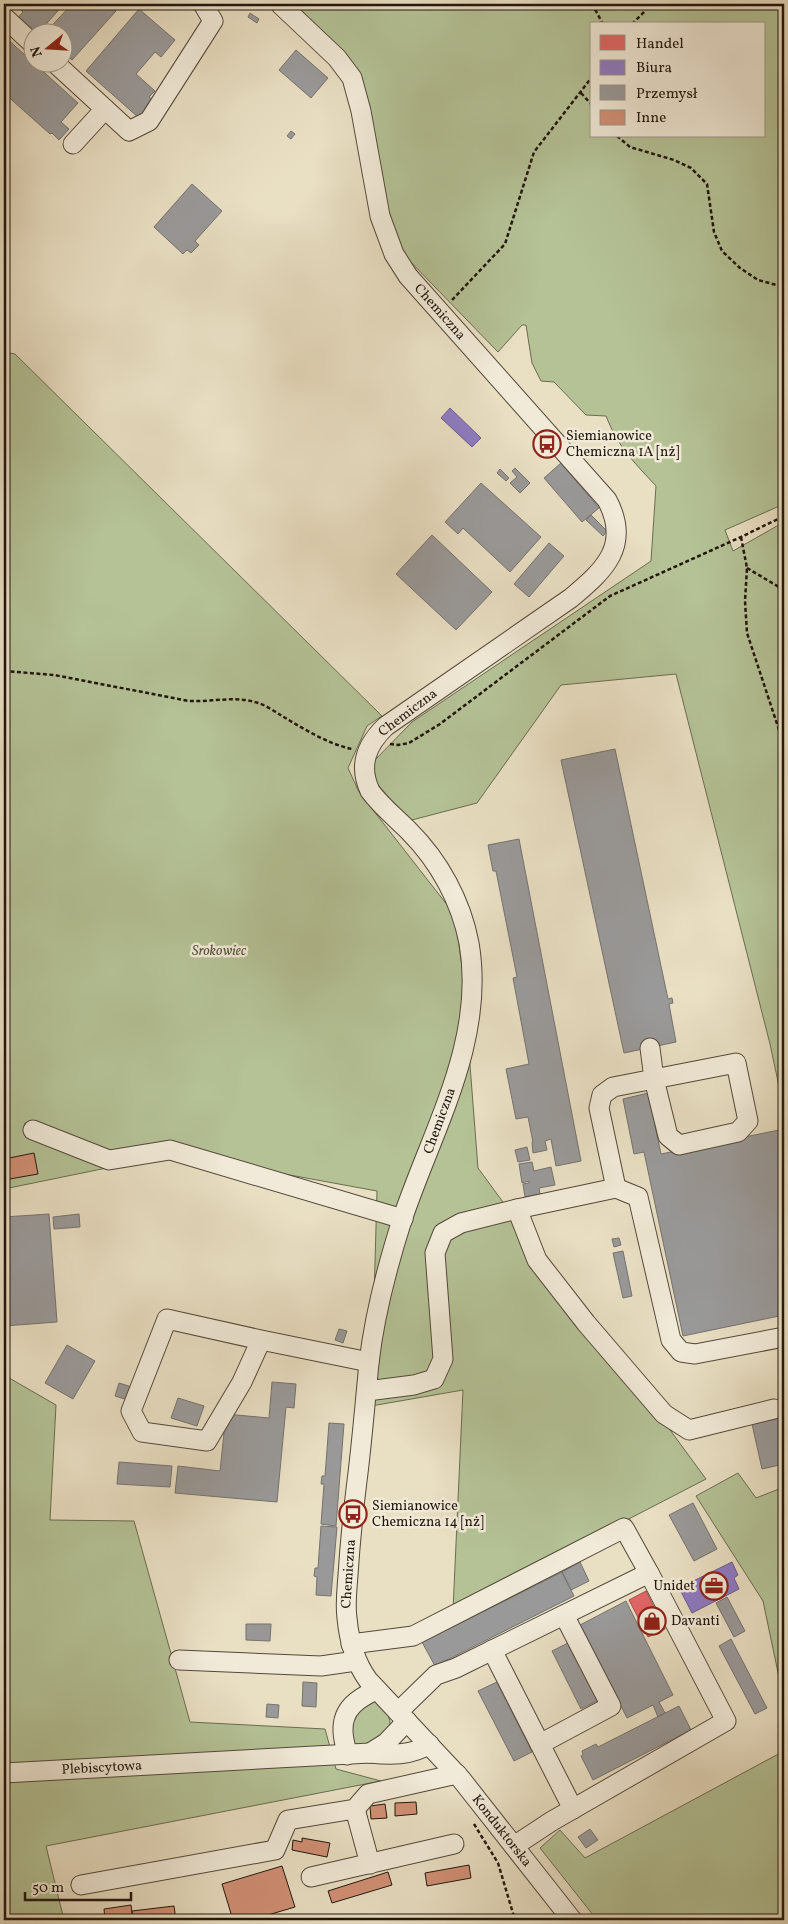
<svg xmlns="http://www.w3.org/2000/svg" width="788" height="1924" font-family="Vollkorn,serif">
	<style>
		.green { fill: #b4c296; stroke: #6a6c52; fill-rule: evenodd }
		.shops { fill: #e06666; stroke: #a74e4c }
		.offices { fill: #8e7cc3; stroke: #6d5d8d }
		.industry { fill: #999; stroke: #75726f }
		.building { fill: #d19075; stroke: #21160e }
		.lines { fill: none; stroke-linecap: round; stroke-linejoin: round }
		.minor-casing { stroke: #53483b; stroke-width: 21 }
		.path { stroke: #21160e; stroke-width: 2.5; stroke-dasharray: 4 2.5; stroke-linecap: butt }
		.minor { stroke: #f1ead8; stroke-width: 19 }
		.labels { text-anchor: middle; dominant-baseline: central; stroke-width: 5; stroke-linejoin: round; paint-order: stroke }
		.street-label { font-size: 14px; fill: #21160e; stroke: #f1ead8 }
		.poi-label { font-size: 14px; fill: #21160e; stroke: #f1ead8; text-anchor: start }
		.park-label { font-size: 14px; font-style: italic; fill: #54523e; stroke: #f1ead8 }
	</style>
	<rect width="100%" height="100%" fill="#e9dfc3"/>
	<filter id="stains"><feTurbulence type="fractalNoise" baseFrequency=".004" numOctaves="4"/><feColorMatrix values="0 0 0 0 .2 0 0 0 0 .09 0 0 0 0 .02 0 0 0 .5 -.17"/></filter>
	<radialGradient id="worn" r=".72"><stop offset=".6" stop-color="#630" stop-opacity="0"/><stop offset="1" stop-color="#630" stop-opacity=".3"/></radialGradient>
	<path class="green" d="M292 4H784V504L725 530 733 551 784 522V1110L770 1044 676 674 561 685 477 803 408 821 370 775 373 762 412 722 651 561 656 486C633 461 618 447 606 416L586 415 554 382 541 381 532 363 526 325H522L498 352 402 253 386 209 356 71ZM592 24H764V136H592Z
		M4 352 15 354 382 716 367 726 348 768 359 792 455 915 463 975 478 1168 706 1479 453 1610 463 1390 371 1406 377 1191 175 1154 4 1189Z
		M4 1375 56 1405 50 1520 134 1521 190 1722 325 1729 336 1769 381 1781 46 1846 64 1920H4Z
		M738 1473 756 1498 784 1487V1701L763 1601 696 1496Z
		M376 1700 387 1712 390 1721 389 1730 379 1742 357 1747C347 1739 350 1719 358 1710 362 1705 371 1703 376 1700Z
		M784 1751V1920H597L540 1848 560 1830 585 1858Z"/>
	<path class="shops" d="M646 1591 665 1629 648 1637 629 1600Z"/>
	<path class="offices" d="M450 408 481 438 472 447 441 418Z
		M732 1562 738 1575 734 1578 739 1589 692 1613 679 1588Z"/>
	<path class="industry" d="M14 4H64L39 32H32L16 20 23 12Z
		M72 4H108L116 11 72 60 62 51V32H46Z
		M139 9 175 40 161 57 155 52 136 74 155 91 149 97 154 101 139 118 86 71Z
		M250 13 259 19 257 23 248 17Z
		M4 36 78 103 61 122 69 129 59 140 52 133 50 134 4 93Z
		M296 50 328 78 311 98 279 70Z
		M291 131 295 134 291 139 287 136Z
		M192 184 222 211 195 241 199 245 191 253 187 250 183 254 154 227Z
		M561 463 599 508 582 522 544 478Z
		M515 468 530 483 520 493 510 483 517 477 512 471Z
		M500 469 509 478 506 481 497 473Z
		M481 483 541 537 510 572 463 528 458 534 445 522Z
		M591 515 607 531 603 536 586 520Z
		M432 535 492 592 456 630 396 574Z
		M549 543 564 556 529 597 514 584Z
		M615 749 668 999 672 998 673 1003 669 1004 676 1042 624 1053 561 760Z
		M519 839 581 1161 556 1166 551 1139 545 1141 547 1150 533 1153 532 1142H533L528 1117 516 1119 506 1069 529 1064 513 978 517 977 496 871H493L488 845Z
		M648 1093 661 1154 784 1129V1315L683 1336 644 1152 634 1154 623 1099Z
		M527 1147 530 1160 518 1162 515 1150Z
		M532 1162 534 1171 551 1167 555 1185 539 1188 540 1194 525 1197 523 1184 529 1183V1181L522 1183 519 1164Z
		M49 1214 57 1322 4 1326V1217Z
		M79 1214 80 1227 54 1229 53 1217Z
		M619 1238 621 1245 614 1247 612 1239Z
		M623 1251 632 1296 623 1298 613 1253Z
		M339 1329 347 1331 343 1343 335 1340Z
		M67 1345 95 1361 73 1399 45 1383Z
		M272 1382 296 1384 294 1408 286 1407 277 1502 175 1493 178 1466 220 1471 226 1414 269 1418Z
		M119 1383 132 1387 128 1400 115 1396Z
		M178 1398 204 1406 197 1426 171 1418Z
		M784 1417V1464L762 1469 752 1424Z
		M329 1423 344 1424 336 1526 321 1524 324 1484H321L322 1476H325Z
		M119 1462 172 1466 170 1487 117 1484Z
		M693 1503 717 1549 694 1561 669 1515Z
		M321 1526 337 1527 331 1596 316 1595 317 1577 314 1576 315 1568H318Z
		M580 1562 589 1581 571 1590 562 1572Z
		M562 1572 574 1596 435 1666 422 1642Z
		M727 1597 745 1631 734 1637 716 1603Z
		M626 1601 673 1695 659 1702 665 1713 658 1717 653 1705 627 1718 580 1625Z
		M246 1624H271L270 1641 246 1640Z
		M731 1639 767 1708 755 1714 719 1646Z
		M570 1642 599 1700 581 1709 552 1651Z
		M303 1682 317 1683 316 1707 302 1706Z
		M497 1682 532 1752 514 1761 478 1691Z
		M267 1704 279 1705 278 1718 266 1717Z
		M679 1706 691 1730 593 1780 581 1756 583 1755 582 1751 596 1744 598 1747Z
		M590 1829 598 1840 586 1848 578 1837Z"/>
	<path class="building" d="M4 1071 9 1096 4 1097Z
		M34 1153 38 1174 4 1180V1159Z
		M416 1802 417 1814 395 1816V1803Z
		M385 1804 387 1818 371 1819 370 1806Z
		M302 1838 330 1843 327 1857 292 1850 293 1840 302 1842Z
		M469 1865 471 1878 427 1886 425 1873Z
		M282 1866 295 1907 251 1920H233L222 1884Z
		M388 1872 392 1885 332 1903 328 1891Z
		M131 1905 133 1920H105L104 1909Z
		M174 1906 176 1920H133L132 1911Z"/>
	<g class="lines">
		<g class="minor-casing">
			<g id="minor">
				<path id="s1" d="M280 4 337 58 352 78 361 111 380 216 394 254 408 276 607 500C631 545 605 570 571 598L386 726C367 744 358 765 370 791 381 806 396 818 409 831 439 861 461 901 469 943 486 1041 432 1130 402 1220 388 1264 374 1318 369 1363 365 1403 362 1442 357 1481 353 1513 350 1544 348 1575 347 1590 345 1604 347 1618 349 1640 355 1662 368 1680L461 1779 572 1920"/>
				<path d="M4 17 32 43"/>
				<path d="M54 62 129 131 149 121 213 21 203 4"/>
				<path d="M73 144 105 109"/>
				<path d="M33 1130 109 1160 170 1150 403 1219"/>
				<path d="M616 1188 638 1197 671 1340 681 1352 695 1354 784 1337"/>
				<path d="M517 1209 616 1188 599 1108 602 1095 613 1087 736 1063 748 1121 738 1132 679 1145 668 1136 654 1079 650 1048"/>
				<path d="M261 1340 242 1382 207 1441 142 1432 131 1411 167 1319 261 1340 369 1362"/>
				<path d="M367 1391 414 1385 434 1379 443 1359 435 1253 443 1233 461 1223 517 1209 537 1260 586 1323 664 1414 689 1430 774 1409"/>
				<path d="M351 1644 413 1636 624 1528 649 1573"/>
				<path d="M492 1650 573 1809"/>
				<path d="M179 1660 321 1666 356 1661"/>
				<path d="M398 1712 436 1675 456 1668 649 1573 726 1721 552 1821 514 1846"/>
				<path d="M540 1744 611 1706 564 1615"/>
				<path d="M370 1753 386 1743 407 1721"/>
				<path d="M347 1755C346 1747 343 1739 343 1731 342 1708 359 1698 376 1690"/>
				<path id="s2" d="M4 1773 370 1753C389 1755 412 1756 429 1744"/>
				<path d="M355 1809 370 1864"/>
				<path d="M311 1877 454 1844"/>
				<path d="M81 1885 275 1850 288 1820 355 1809 368 1794 457 1774"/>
			</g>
		</g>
		<path class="path" d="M592 4 603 24
			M632 24 644 12 649 4
			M581 93 592 105
			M617 136 630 147 674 160 691 168 707 184 714 232 722 251 740 268 758 280 784 287
			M452 300 505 244 534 152 592 77
			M741 537 747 568 745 601 747 633 784 745
			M747 568 784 590
			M4 671 54 675 189 701C211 702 234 696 255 702 264 704 274 711 282 716 304 729 328 744 352 749
			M390 744 398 745 409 743 440 724 610 596 741 537 784 516
			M474 1824 498 1863 515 1920
			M522 1920 532 1917 550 1919"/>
		<use href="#minor" class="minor"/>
	</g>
	<defs>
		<g id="bus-ring" transform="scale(1.4375)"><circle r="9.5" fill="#f1ead8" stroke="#8f2418" stroke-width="1.5"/><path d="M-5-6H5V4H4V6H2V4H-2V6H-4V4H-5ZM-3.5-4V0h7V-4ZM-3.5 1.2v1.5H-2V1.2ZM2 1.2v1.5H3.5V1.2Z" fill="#8f2418"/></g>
		<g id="office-ring" transform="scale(1.4375)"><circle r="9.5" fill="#f1ead8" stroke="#8f2418" stroke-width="1.5"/><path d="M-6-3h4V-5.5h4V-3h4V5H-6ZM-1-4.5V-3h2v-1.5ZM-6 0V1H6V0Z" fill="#8f2418"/></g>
		<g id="shop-ring" transform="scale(1.4375)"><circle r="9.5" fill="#f1ead8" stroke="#8f2418" stroke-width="1.5"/><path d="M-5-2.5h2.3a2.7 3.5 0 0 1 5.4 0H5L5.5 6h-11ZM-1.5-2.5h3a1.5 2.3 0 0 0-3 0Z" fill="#8f2418"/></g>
	</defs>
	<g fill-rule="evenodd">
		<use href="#bus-ring" x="547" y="444"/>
		<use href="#bus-ring" x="353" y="1514"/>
		<use href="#office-ring" x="714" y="1586"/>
		<use href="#shop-ring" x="652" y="1621"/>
	</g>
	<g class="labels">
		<g class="street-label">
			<text stroke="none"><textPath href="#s1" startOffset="359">Chemiczna</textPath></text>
			<text transform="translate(408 713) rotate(-37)">Chemiczna</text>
			<text transform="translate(440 1121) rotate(-70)">Chemiczna</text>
			<text transform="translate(349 1574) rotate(-86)">Chemiczna</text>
			<text stroke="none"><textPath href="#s2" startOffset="98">Plebiscytowa</textPath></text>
			<text stroke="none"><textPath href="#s1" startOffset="2169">Konduktorska</textPath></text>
		</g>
		<g class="poi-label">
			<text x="566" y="436">Siemianowice<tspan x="566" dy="16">Chemiczna 1A [nż]</tspan></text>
			<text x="372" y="1506">Siemianowice<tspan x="372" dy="16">Chemiczna 14 [nż]</tspan></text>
			<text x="695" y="1586" text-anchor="end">Unidet</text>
			<text x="671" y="1621">Davanti</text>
		</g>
		<g class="park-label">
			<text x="219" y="951">Srokowiec</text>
		</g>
	</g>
	<rect width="788" height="1924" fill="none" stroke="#e9dfc3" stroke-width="20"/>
	<rect x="5" y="5" width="778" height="1914" fill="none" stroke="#21160e" stroke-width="2.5"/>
	<rect x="10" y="10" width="768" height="1904" fill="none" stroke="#21160e"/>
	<rect x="590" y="22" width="175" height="115" fill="#f1ead8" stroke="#9e9587"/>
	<rect x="600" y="35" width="25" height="15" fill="#e06666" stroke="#9e9587"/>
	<text x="636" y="48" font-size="15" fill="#21160e">Handel</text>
	<rect x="600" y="60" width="25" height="15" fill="#8e7cc3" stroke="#9e9587"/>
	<text x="636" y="72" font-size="15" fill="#21160e">Biura</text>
	<rect x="600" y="85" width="25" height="15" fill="#999999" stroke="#9e9587"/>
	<text x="636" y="98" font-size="15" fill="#21160e">Przemysł</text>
	<rect x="600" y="110" width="25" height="15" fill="#d19075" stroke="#9e9587"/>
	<text x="636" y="122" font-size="15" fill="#21160e">Inne</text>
	<g transform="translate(48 48) rotate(252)"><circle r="24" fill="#f1ead8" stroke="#9e9587"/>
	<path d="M0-4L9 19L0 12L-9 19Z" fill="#8f2418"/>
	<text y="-8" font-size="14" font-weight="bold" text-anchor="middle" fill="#21160e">N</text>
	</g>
	<path d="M25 1892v8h106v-8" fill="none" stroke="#21160e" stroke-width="2.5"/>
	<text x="32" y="1892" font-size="15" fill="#21160e" stroke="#f1ead8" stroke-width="4" paint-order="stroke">50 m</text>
	<rect width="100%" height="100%" filter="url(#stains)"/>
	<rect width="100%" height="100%" fill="url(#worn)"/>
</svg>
